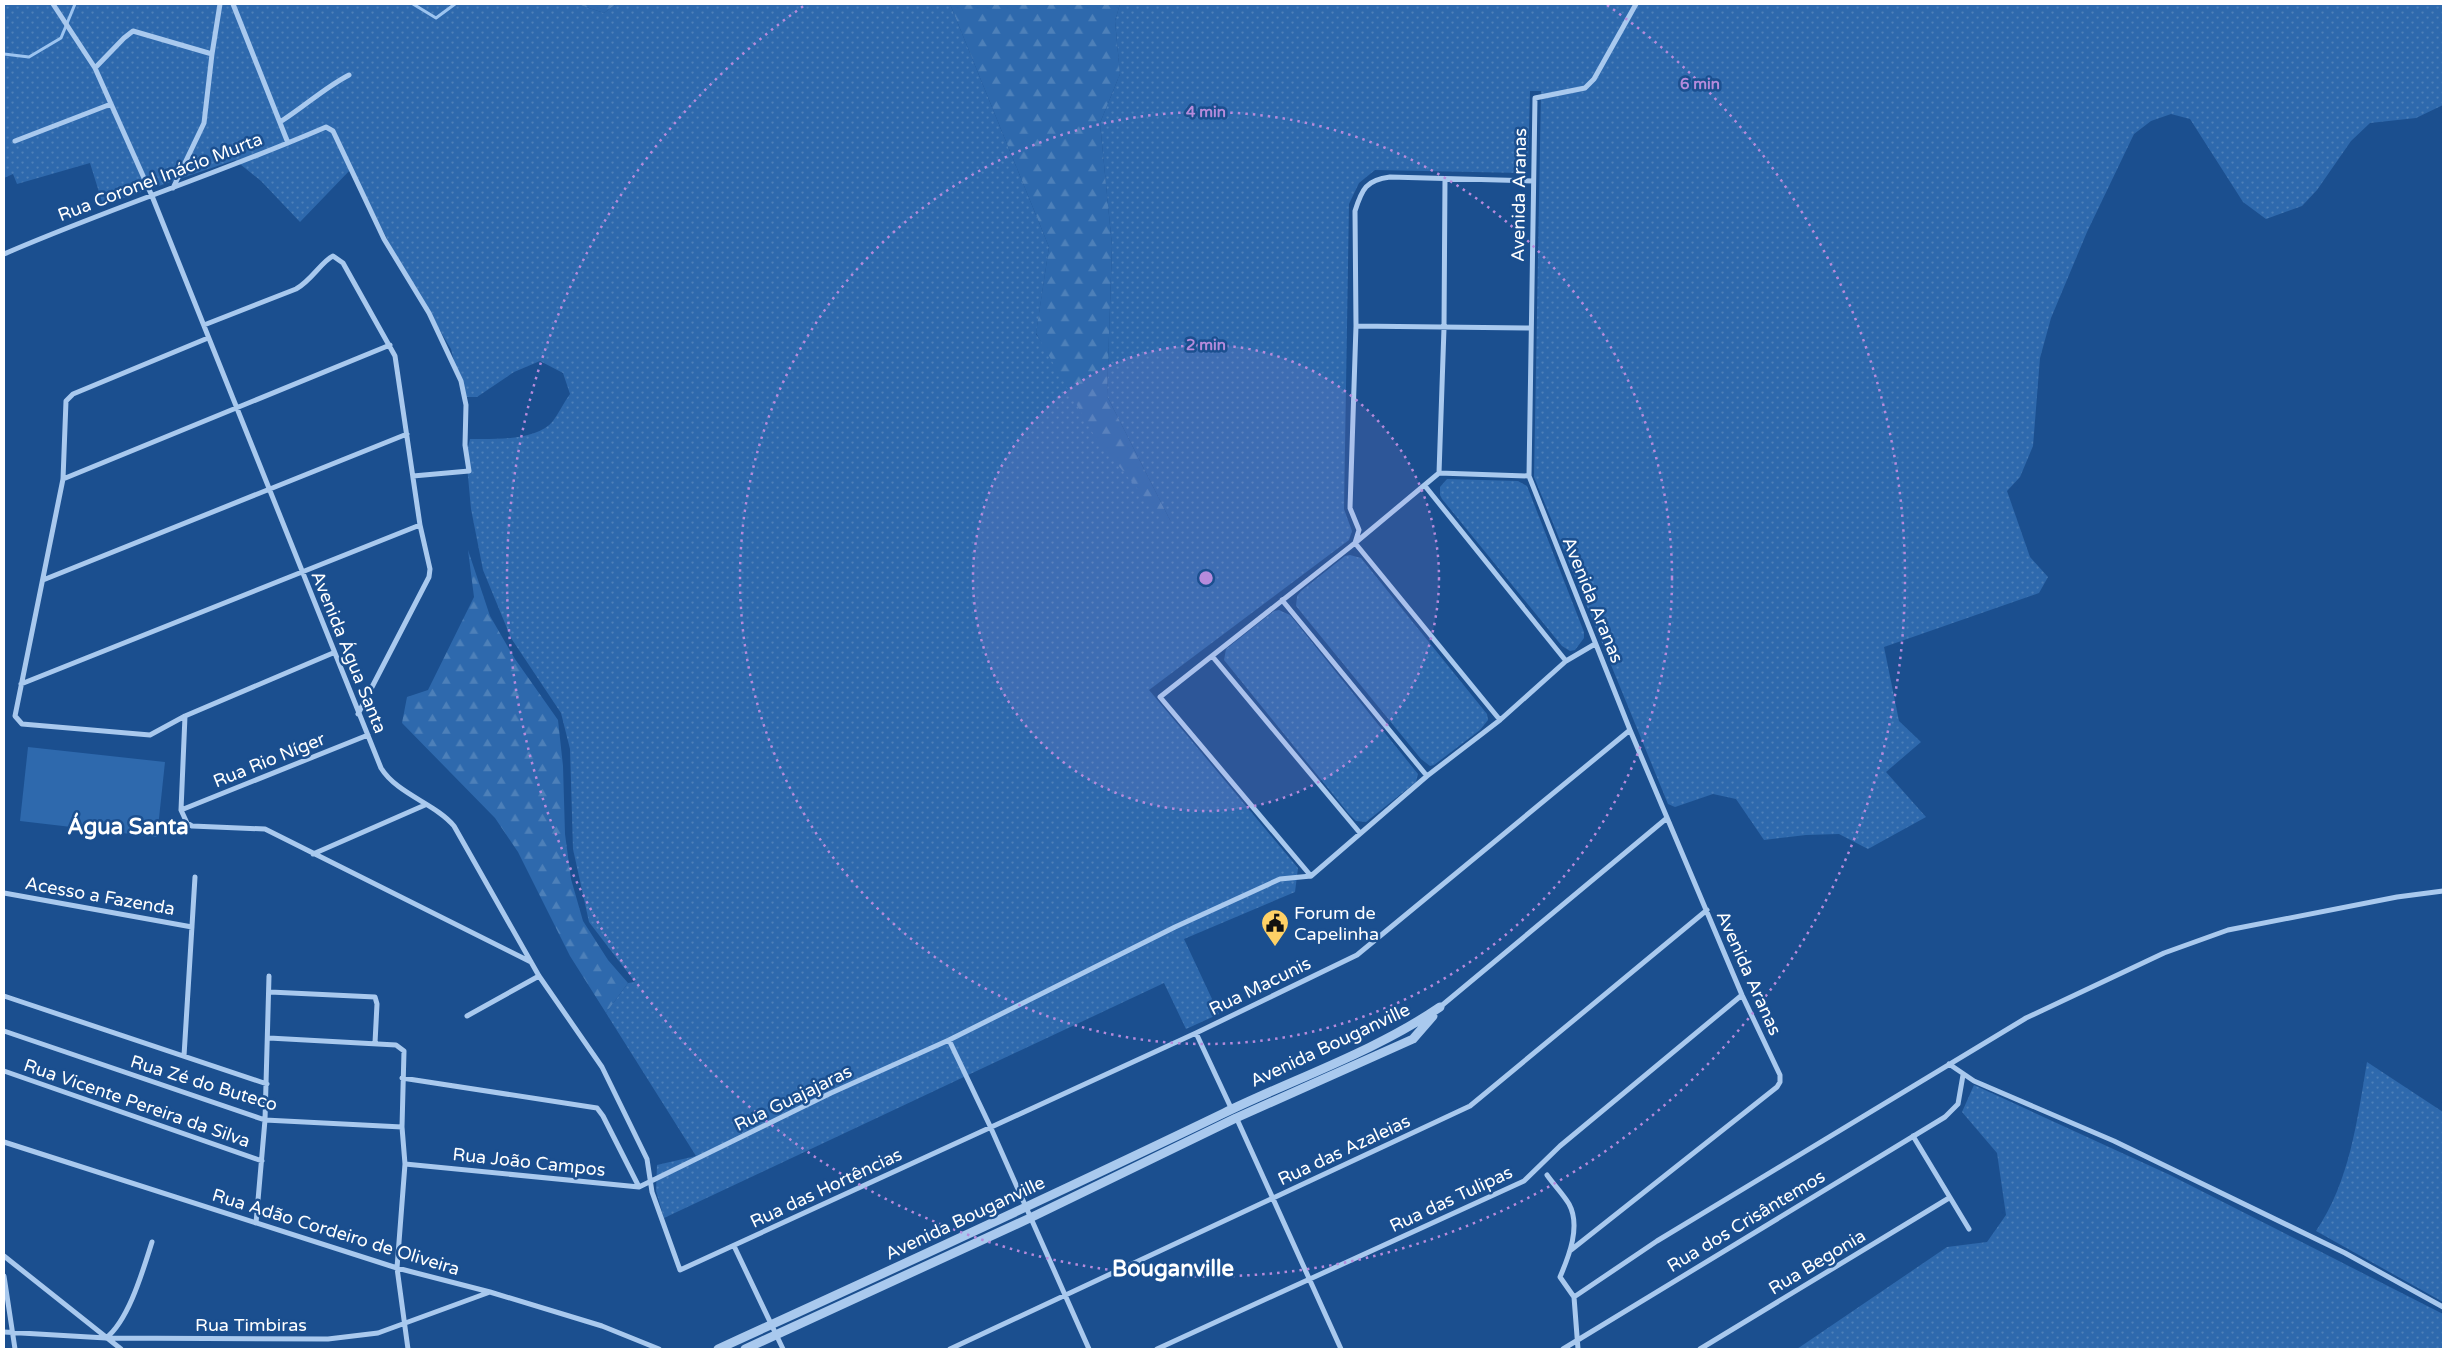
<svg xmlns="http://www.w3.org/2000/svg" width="2447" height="1353" font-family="'Varela Round',sans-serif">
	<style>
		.grass { fill: url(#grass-dots) }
		.forest { fill: url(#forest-firs) }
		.pitch { fill: #2e69ad }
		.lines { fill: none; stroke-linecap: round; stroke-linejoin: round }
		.stream { stroke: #9cc4f0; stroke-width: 3 }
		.minor { stroke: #a9c9ee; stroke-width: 5 }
		.tertiary { stroke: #a9c9ee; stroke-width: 9 }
		.ring { fill: none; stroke: #b68bdc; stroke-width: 2.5; stroke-dasharray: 2.5 5 }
		.labels { text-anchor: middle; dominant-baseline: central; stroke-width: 5; stroke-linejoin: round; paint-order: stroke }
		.street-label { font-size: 18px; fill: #fff; stroke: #1b4f8f }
		.poi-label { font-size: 18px; fill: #fff; stroke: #1b4f8f; text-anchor: start }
		.district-label { font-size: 22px; font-weight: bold; fill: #fff; stroke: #1b4f8f }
		.centre { fill: #b68bdc; stroke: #1b4f8f; stroke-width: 2.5 }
		.ring-label { font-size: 15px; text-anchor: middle; font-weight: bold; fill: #b68bdc; stroke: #1b4f8f; stroke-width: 5; stroke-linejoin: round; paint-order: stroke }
	</style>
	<defs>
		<pattern id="grass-dots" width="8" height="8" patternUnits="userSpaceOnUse" patternTransform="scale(1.25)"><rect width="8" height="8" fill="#2e69ad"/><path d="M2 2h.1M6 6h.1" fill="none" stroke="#4d80b9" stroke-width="1.8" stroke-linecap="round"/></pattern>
		<pattern id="forest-firs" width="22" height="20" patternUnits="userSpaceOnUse" patternTransform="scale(1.25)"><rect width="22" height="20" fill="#2e69ad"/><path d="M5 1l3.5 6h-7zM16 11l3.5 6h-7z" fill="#4d80b9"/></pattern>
	</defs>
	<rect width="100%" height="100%" fill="#1b4f8f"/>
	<path class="grass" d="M4 4H577L604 13 616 4H950L1049 247 1036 334 1171 522 1107 396 1112 246 1100 123 1120 74 1115 21 1120 4H2443V105L2416 118 2370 123 2351 141 2317 190 2302 206 2266 219 2243 202 2190 119 2171 114 2151 121 2134 134 2087 232 2051 318 2040 358 2033 446 2020 477 2007 491 2030 557 2048 577 2039 593 1884 647 1899 721 1921 742 1886 772 1926 817 1868 849 1839 834 1806 835 1764 840 1736 799 1713 794 1675 807 1668 804 1534 477 1541 91H1530L1528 165 1523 173 1375 170 1359 183 1349 204 1344 509 1352 531 1349 540 1149 690 1298 868 1295 892 1184 939 1219 1014 1186 1029 1164 983 664 1218 656 1191 657 1165 696 1156 606 1013 628 983 635 982 589 922 573 849 570 749 561 713 511 638 483 570 471 509 466 455 470 439C494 439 537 441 553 421 559 413 564 402 570 394L563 373 540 361 514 372 477 397H463L451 349 398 261 352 168 300 222 261 181 235 160 103 205 90 163 17 184 13 174 4 178Z
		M1447 479 1518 481 1527 486 1584 632V638L1575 650 1570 651 1562 646 1442 499 1440 495V487Z
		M1350 555 1361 558 1487 714 1488 720 1480 730 1434 765 1430 766 1421 759 1296 606 1297 596 1301 591 1345 556Z
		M1279 610 1290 615 1418 774 1416 782 1366 822 1356 821 1349 814 1224 660 1226 649 1274 611Z
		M2367 1062 2443 1112V1302L2316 1231C2350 1181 2357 1121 2367 1062Z
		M1974 1085 2170 1175 2443 1314V1349H1797L1947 1247 1987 1242 2006 1215 1997 1153 1962 1112Z"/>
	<path class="forest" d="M577 4H616L604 13Z
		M950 4H1120L1115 21 1120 74 1100 123 1112 246 1107 396 1171 522 1168 526 1095 437 1036 333 1049 247Z
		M468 550 490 616 515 659 558 720 563 766 565 834 571 879 583 921 608 960 628 983 606 1013 570 956 518 852 495 818 402 723 407 697 428 690 474 597Z"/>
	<path class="pitch" d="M28 747 165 762 157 837 20 821Z"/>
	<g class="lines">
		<path class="stream" d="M413 4 436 18 455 4
			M4 54 29 57 61 38 75 4"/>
		<path class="minor" d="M53 4 95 68 152 196 381 768C397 794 436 804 454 826L539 976 602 1067 647 1159 652 1192 680 1270 1196 1033 1357 955 1630 730
			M233 4 288 143
			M95 68 124 38 133 31 212 54 220 4
			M280 122C304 107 324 88 349 75
			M15 141 111 104
			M173 188 204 123 212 54
			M4 254C110 208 220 173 326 127L333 131 384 239 429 313 461 381 466 405 465 445 469 471 413 476
			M204 325 296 289C311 281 322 261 333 256L343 263 395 356 420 525 430 569 429 577 358 714
			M1356 326 1531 328
			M208 338 73 394 66 401 63 479 15 716 22 724 150 735 185 716 333 653
			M1439 473 1444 328 1445 179
			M63 479 390 345
			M1425 486 1566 661
			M43 580 407 434
			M1282 600 1427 776
			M1212 656 1360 833
			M21 684 420 525
			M185 716 181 810 187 823 192 826 265 829 531 962
			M1500 720 1355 543 1359 530 1350 508 1356 326 1355 211C1362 189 1366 180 1390 177L1533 181
			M181 810 368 735
			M313 854 425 805
			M1311 876 1160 697 1355 543 1439 473 1529 476
			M4 893 192 927
			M270 992 375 997 377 1004 375 1043
			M4 996 267 1084
			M1440 1007 1667 818
			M467 1016 539 976
			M4 1031 265 1120 402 1127
			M1196 1033 1232 1110
			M269 1038 396 1045 404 1051 402 1127 405 1164 397 1268 408 1349
			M949 1040 990 1126 1089 1349
			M184 1056 195 877
			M1949 1064 1974 1081 2114 1141 2345 1253 2443 1307
			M4 1071 262 1161
			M402 1078 597 1108 603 1116 639 1187
			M1236 1117 1341 1349
			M1913 1136 1969 1229
			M4 1142 397 1268 490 1292 602 1326 659 1349
			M405 1164 639 1187 831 1093 949 1040 1175 927 1280 879 1311 876 1427 776 1500 720 1566 661 1595 644
			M1547 1175C1554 1185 1563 1194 1569 1204 1581 1226 1569 1256 1560 1277L1574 1297 1578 1349
			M256 1223 265 1120 269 976
			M734 1246 783 1349
			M1571 1250 1777 1087 1780 1082V1075L1742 995 1630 730 1529 476 1535 98 1585 88 1594 79 1636 4
			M4 1256 121 1349
			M4 1276 15 1349
			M1574 1297 1657 1241 2026 1018 2164 953 2228 930 2397 897 2443 891
			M4 1332 106 1338 328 1339 378 1333 490 1292
			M106 1338C129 1320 143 1270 152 1242
			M950 1349 1470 1106 1707 910
			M1157 1349 1524 1181 1560 1146 1742 995
			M1563 1349 1945 1117 1958 1104 1963 1075
			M1700 1349 1949 1198"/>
		<path class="tertiary" d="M718 1349C887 1272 1056 1194 1224 1113 1296 1078 1374 1052 1440 1007
			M745 1349 1030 1218 1236 1118 1413 1039 1433 1016"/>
	</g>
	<circle cx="1206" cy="578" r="233" fill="#b68bdc" fill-opacity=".12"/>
	<g class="ring">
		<circle cx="1206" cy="578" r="233"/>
		<circle cx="1206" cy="578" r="466"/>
		<path d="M1607 5A699 699 0 1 1 805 5"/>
	</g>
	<defs>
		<g id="civic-pin" transform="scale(1.4375)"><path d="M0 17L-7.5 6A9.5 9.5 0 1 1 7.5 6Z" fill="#ffd166" stroke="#1b4f8f"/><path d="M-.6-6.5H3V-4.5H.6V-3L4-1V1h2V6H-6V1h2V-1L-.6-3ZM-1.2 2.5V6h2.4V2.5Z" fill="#111"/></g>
	</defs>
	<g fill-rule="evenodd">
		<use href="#civic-pin" x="1275" y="923"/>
	</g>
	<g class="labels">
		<g class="street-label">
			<text transform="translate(160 177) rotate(-21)">Rua Coronel Inácio Murta</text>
			<text transform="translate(1519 195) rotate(-89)">Avenida Aranas</text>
			<text transform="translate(1593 600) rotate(68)">Avenida Aranas</text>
			<text transform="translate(349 652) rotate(68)">Avenida Água Santa</text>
			<text transform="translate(269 760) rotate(-22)">Rua Rio Níger</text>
			<text transform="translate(100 896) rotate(10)">Acesso a Fazenda</text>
			<text transform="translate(1749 973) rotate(66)">Avenida Aranas</text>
			<text transform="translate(1260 986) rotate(-26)">Rua Macunis</text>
			<text transform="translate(1330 1045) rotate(-25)">Avenida Bouganville</text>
			<text transform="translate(204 1083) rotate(17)">Rua Zé do Buteco</text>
			<text transform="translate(793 1098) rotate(-26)">Rua Guajajaras</text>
			<text transform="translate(137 1103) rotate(19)">Rua Vicente Pereira da Silva</text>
			<text transform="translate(1344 1150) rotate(-25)">Rua das Azaleias</text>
			<text transform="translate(529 1162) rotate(6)">Rua João Campos</text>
			<text transform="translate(826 1188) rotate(-25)">Rua das Hortências</text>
			<text transform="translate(1451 1199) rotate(-25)">Rua das Tulipas</text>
			<text transform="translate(965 1218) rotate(-25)">Avenida Bouganville</text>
			<text transform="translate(1746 1221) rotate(-31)">Rua dos Crisântemos</text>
			<text transform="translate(336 1232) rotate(17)">Rua Adão Cordeiro de Oliveira</text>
			<text transform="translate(1817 1262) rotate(-31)">Rua Begonia</text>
			<text x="251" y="1325">Rua Timbiras</text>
		</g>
		<g class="poi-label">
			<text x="1294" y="913">Forum de<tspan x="1294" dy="21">Capelinha</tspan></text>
		</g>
		<g class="district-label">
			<text x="128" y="827">Água Santa</text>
			<text x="1173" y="1269">Bouganville</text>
		</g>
	</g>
	<circle cx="1206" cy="578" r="8" class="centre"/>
	<g class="ring-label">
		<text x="1700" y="89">6 min</text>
		<text x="1206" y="117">4 min</text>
		<text x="1206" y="350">2 min</text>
	</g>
	<rect width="2447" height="1353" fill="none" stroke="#ffffff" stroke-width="10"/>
</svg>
